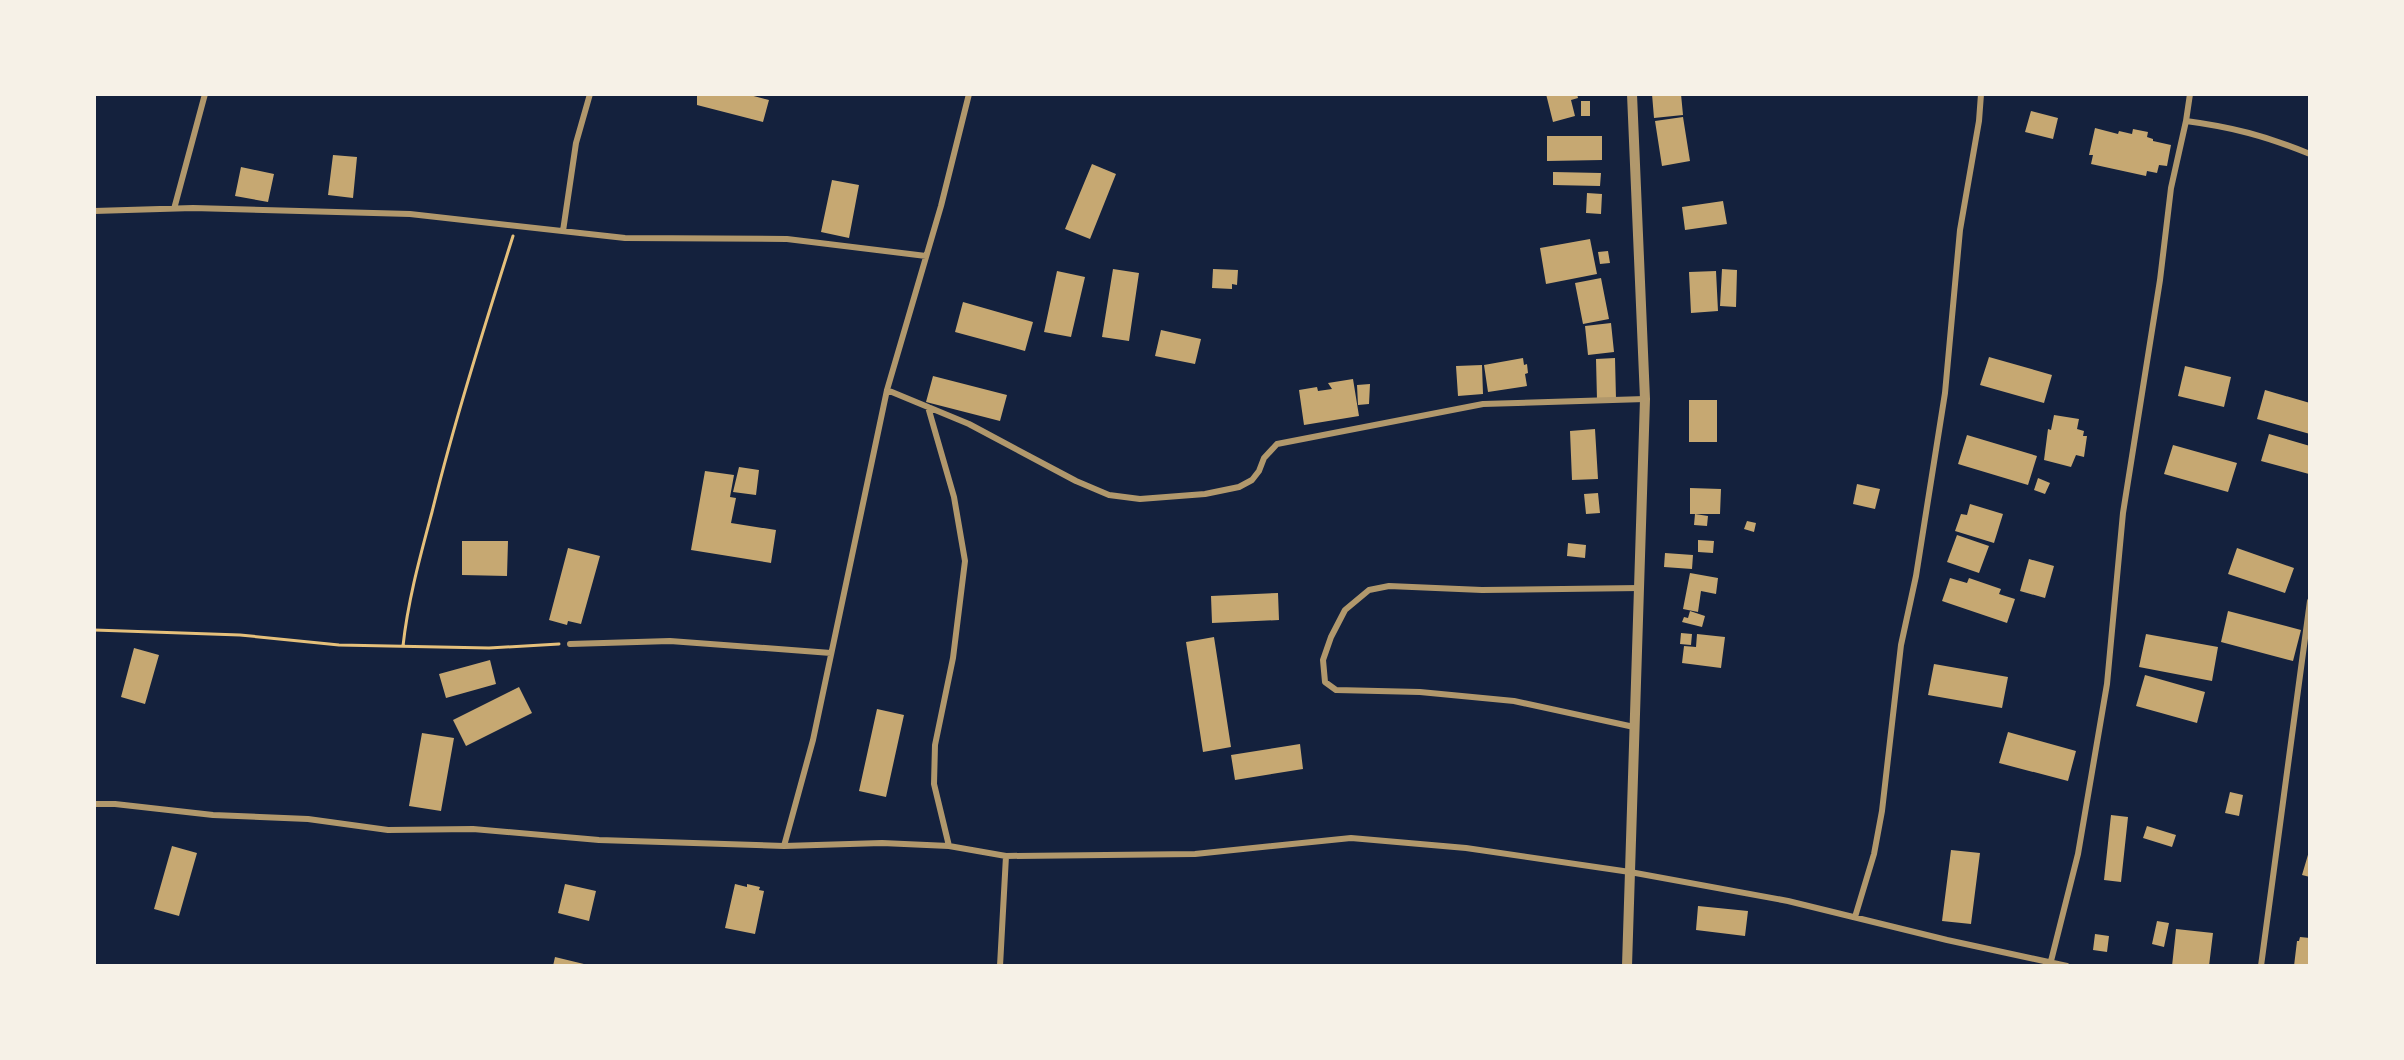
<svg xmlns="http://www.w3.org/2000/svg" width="2404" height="1060" font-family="'Zilla Slab',serif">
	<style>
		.building { fill: #c6a872 }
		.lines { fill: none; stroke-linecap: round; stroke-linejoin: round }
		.path { stroke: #e5c07b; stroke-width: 3 }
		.minor { stroke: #b1986c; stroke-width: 6 }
		.tertiary { stroke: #b1986c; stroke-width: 10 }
	</style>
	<rect width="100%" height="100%" fill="#14213d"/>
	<path class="building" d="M697 94H746L769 100 763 122 697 105Z
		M1546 94H1577L1578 98 1571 100 1575 116 1553 122Z
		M1652 94H1681L1683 115 1654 118Z
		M1581 101H1590V116H1581Z
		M2031 111 2058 118 2053 139 2025 132Z
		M1683 117 1690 161 1662 166 1655 121Z
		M2095 128 2118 134 2119 131 2132 134 2133 129 2148 132 2147 137 2153 139V141L2171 145 2167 166 2159 165 2157 173 2147 171 2146 176 2091 164 2093 155H2089Z
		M1547 136H1602V160L1547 161Z
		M333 155 357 157 353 198 328 195Z
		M1092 164 1116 174 1090 239 1065 229Z
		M241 167 274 174 268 202 235 196Z
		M1553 172 1601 173 1600 186 1553 185Z
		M832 180 859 185 849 238 821 232Z
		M1587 193 1602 194 1601 214 1586 213Z
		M1723 201 1727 224 1685 230 1682 207Z
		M1590 239 1597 274 1546 284 1540 248Z
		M1608 251 1610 263 1600 264 1598 252Z
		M1113 269 1139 273 1129 341 1102 337Z
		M1213 269 1238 270 1237 285 1232 284V289L1212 288Z
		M1722 269 1737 270 1736 307 1720 306Z
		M1057 271 1085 277 1071 337 1044 332Z
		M1716 271 1718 311 1691 313 1689 272Z
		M1601 278 1609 319 1583 324 1575 283Z
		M963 302 1033 322 1025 351 955 332Z
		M1611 323 1614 352 1588 355 1585 326Z
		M1161 330 1201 339 1195 364 1155 356Z
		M1989 357 2052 375 2044 403 1980 385Z
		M1523 358 1524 365 1527 364 1528 373 1525 374 1527 386 1488 392 1484 365Z
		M1615 358 1616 399 1597 400 1596 359Z
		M1482 365 1483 394 1458 396 1456 366Z
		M2185 366 2231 377 2224 407 2178 396Z
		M933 376 1007 395 1000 421 926 402Z
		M1353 379 1359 416 1304 425 1299 390 1317 387 1318 391 1332 389 1328 383Z
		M1370 384 1369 404 1358 405 1357 385Z
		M2265 390 2310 403V434L2257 419Z
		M1689 400H1717V442H1689Z
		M2054 415 2079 419 2077 429 2084 431 2083 436H2087L2084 457 2076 455 2071 467 2044 460 2048 429 2051 430Z
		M1595 429 1598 479 1572 480 1570 431Z
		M2269 434 2310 446 2309 474 2261 461Z
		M1967 435 2037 456 2028 485 1958 464Z
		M2173 445 2237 463 2228 492 2164 474Z
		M739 467 759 470 756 495 733 492Z
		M705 471 734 475 730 497 736 498 731 523 776 530 771 563 691 550Z
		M2038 478 2050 483 2045 494 2034 490Z
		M1857 484 1880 489 1875 509 1853 504Z
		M1690 488 1721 489 1720 514H1690Z
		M1598 493 1600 513 1586 514 1584 494Z
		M1970 504 2003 514 1994 543 1955 531 1961 514 1967 515Z
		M1695 514 1708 516 1707 526 1694 525Z
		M1747 521 1756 523 1754 532 1744 529Z
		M1957 535 1989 546 1979 573 1947 562Z
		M1698 540 1714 541 1713 553 1698 552Z
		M462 541H508L507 576 462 575Z
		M1568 543 1586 545 1585 558 1567 556Z
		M568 548 600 556 581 624 568 621 567 625 549 620Z
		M2237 548 2294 568 2285 593 2228 574Z
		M1665 553 1693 555 1692 569 1664 567Z
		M2029 559 2054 566 2045 598 2020 591Z
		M1690 573 1718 578 1716 594 1701 591 1698 612 1683 609Z
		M1950 578 1967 583 1969 578 2001 589 1999 594 2015 599 2007 623 1942 601Z
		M1278 593 1279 620 1212 623 1211 596Z
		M1690 611 1705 616 1702 627 1682 622 1684 617 1688 618Z
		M2228 611 2301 630 2293 661 2221 642Z
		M1681 633 1692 634 1691 645 1680 644Z
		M1697 634 1725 637 1721 668 1682 663 1684 646 1696 647Z
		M2146 634 2218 647 2212 681 2139 667Z
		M1214 637 1231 747 1203 752 1186 642Z
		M134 648 159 655 145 704 121 697Z
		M490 660 496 684 446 698 439 674Z
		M1934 664 2008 677 2002 708 1928 695Z
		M2145 675 2205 692 2197 723 2136 706Z
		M519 687 532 713 466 746 453 720Z
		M877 709 904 715 886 797 859 791Z
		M2008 732 2076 751 2068 781 1999 763Z
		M422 733 454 738 441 811 409 806Z
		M1300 744 1303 769 1235 780 1231 755Z
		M2230 792 2243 795 2239 816 2225 813Z
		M2111 815 2128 817 2121 882 2104 880Z
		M2147 826 2176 835 2172 847 2143 838Z
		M172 846 197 853 179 916 154 909Z
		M2310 848V877L2302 875Z
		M1951 850 1980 853 1971 924 1942 921Z
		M565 884 596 891 589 921 558 913Z
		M735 884 747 887V884L760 887 759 890 764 891 755 934 725 928Z
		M1698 906 1748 911 1745 936 1696 930Z
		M2157 921 2169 923 2164 947 2152 944Z
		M2176 929 2213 933 2209 966H2172Z
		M2095 934 2109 936 2107 952 2093 950Z
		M2300 937 2310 938V966H2294L2297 941H2299Z
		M555 957 588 965V966H553Z"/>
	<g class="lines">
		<path class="path" d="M94 630 240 635 339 645 489 648 559 644
			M403 646C408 600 420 557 432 512 455 419 484 328 513 236"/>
		<path class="minor" d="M2186 121 2190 94
			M174 209 205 94
			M94 211 193 208 410 214 625 238 787 239 926 256
			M563 231 576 143 590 94
			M887 390 969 424 1076 481 1109 495 1140 499 1205 494 1239 487 1252 480 1259 471 1264 458 1277 444 1483 404 1645 399
			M928 407 954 497 965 561 953 658 935 745 934 784 949 846
			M570 644 670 641 831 653
			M1634 727 1514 701 1420 692 1336 690 1325 682 1323 660 1331 637 1345 610 1369 590 1389 586 1482 590 1640 588
			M94 804H115L213 815 308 819 388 830 473 829 599 840 784 846 882 843 949 846 1006 856 1195 854 1351 838 1466 848 1630 872 1788 901 1947 940 2067 966
			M784 846 813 740 887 390 941 206 969 94
			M1855 917 1874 854 1882 811 1901 645 1916 576 1945 393 1960 230 1979 121 1981 94
			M2051 961 2078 854 2107 684 2123 513 2160 280 2171 188 2186 121C2232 127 2266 136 2310 154
			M1000 966 1006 856
			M2261 966 2310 601"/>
		<path class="tertiary" d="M1627 966 1645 399 1632 94"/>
	</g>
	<rect width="2404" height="1060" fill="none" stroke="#f6f1e7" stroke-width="192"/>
</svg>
